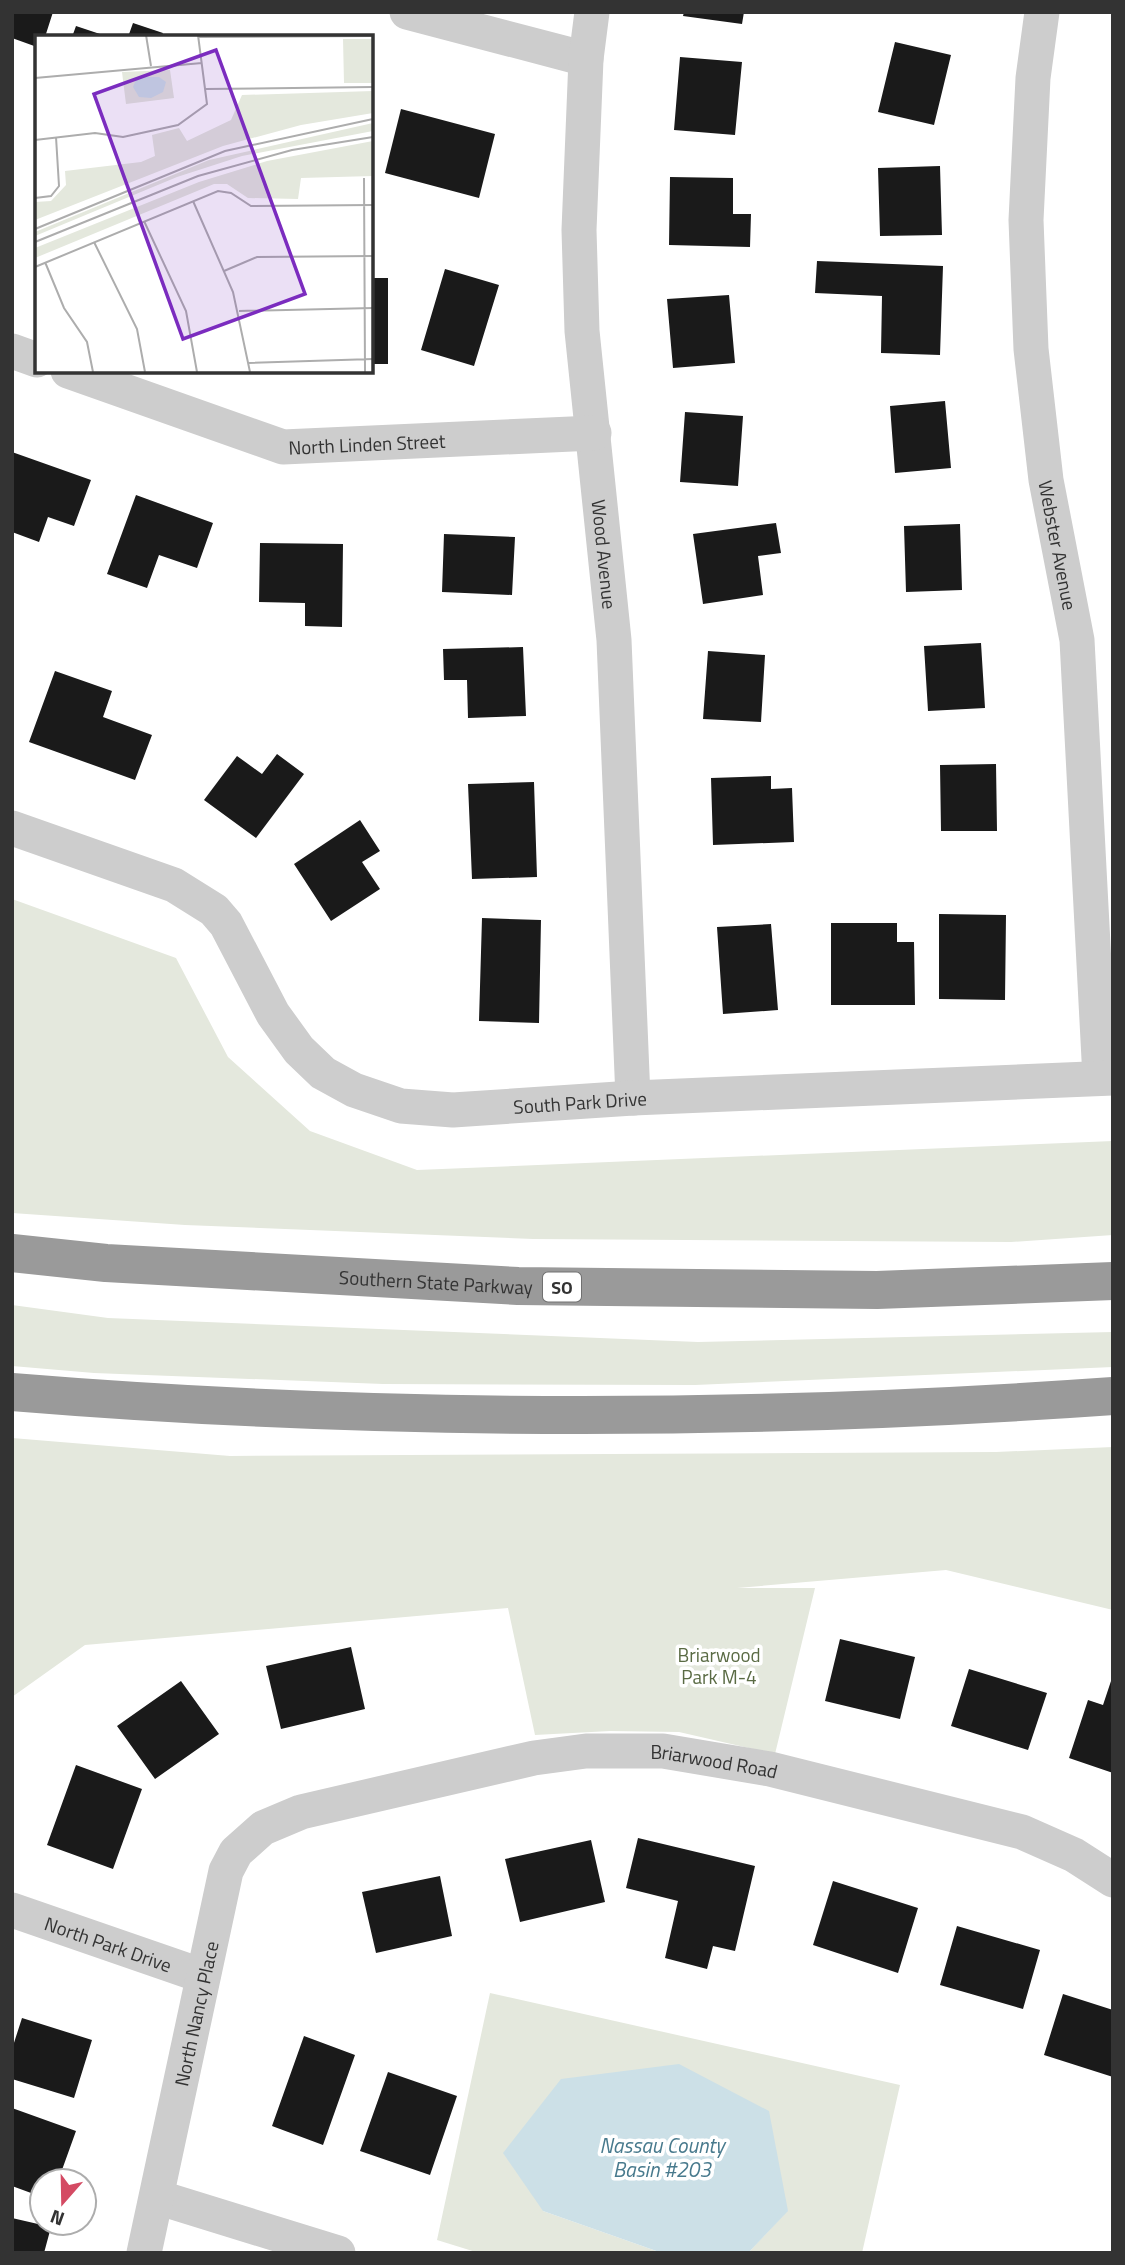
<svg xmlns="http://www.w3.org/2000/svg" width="1125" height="2265" font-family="'Titillium Web',sans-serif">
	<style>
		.green { fill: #e4e8dd }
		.water { fill: #cce0e7 }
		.building { fill: #1a1a1a }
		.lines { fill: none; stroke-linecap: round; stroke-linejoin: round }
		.street { stroke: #cdcdcd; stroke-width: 35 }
		.highway { stroke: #9a9a9a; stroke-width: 38 }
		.labels { text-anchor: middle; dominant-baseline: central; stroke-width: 7; stroke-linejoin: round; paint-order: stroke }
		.shield { fill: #fff; stroke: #707070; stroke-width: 2 }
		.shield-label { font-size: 18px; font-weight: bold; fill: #333 }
		.street-label { font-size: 19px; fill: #333; stroke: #fff }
		.park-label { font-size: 19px; fill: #5a6b44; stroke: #fff }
		.water-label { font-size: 21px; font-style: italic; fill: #487a8d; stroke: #fff }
		.inset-road { fill: none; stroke: #adadad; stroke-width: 2 }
		.view { fill: #7b2cbf; fill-opacity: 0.15; stroke: #7b2cbf; stroke-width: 3.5 }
		.inset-edge { fill: none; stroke: #333; stroke-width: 3.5 }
	</style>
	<rect width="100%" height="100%" fill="#fff"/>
	<path class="green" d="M12 899 176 958 228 1057 310 1131 417 1170 1113 1141V1235L1011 1242 533 1239 185 1225 12 1213Z
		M12 1305 108 1318 698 1342 1113 1332V1367L695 1385 383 1384 94 1373 12 1366Z
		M12 1438 230 1456 996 1452 1113 1447V1610L946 1570 737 1588H815L775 1754 679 1732 610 1731 535 1735 508 1608 85 1645 12 1697Z
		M490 1993 900 2085 862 2253H748L788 2210 543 2211 662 2253H479L437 2240Z"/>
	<path class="water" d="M679 2064 769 2111 788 2211 748 2253H662L543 2211 503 2153 561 2079Z"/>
	<path class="building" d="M12 12H53L45 37H37V47L12 38Z
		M684 12H744L742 24 683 16Z
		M133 23 163 33 161 37H128Z
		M76 26 106 36V37H72Z
		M895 42 951 55 934 125 878 112Z
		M680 57 742 62 735 135 674 130Z
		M401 109 495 134 479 198 385 173Z
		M940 166 942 235 880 236 878 168Z
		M670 177 733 178V214H751L750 247 669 245Z
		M817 261 943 266 940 355 881 353 882 296 815 293Z
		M445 269 499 285 474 366 421 350Z
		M371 278H388V364H371Z
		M729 295 735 363 673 368 667 299Z
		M945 401 951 468 895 473 890 406Z
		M685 412 743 416 738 486 680 482Z
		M12 452 91 480 74 526 48 517 39 542 12 532Z
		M136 495 213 523 197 568 159 555 147 588 107 574Z
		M776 523 781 553 758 556 763 595 703 604 693 534Z
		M960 524 962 590 906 592 904 526Z
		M444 534 515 537 512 595 442 592Z
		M260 543 343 544 342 627 305 626V603L259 602Z
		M981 643 985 708 928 711 924 646Z
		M523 647 526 716 468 718 467 680H444L443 649Z
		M708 651 765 655 761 722 703 719Z
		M55 671 112 691 103 717 152 735 135 780 29 742Z
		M277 754 304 774 256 838 204 800 237 756 262 774Z
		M996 764 997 831H941L940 765Z
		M771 776V789L792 788 794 842 713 845 711 778Z
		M534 782 537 877 472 879 468 784Z
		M360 820 380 851 362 862 380 889 331 921 294 864Z
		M939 914 1006 915 1005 1000 939 999Z
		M482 918 541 920 539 1023 479 1021Z
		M831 923H897V942H914L915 1005H831Z
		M771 924 778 1010 723 1014 717 927Z
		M840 1639 915 1657 900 1719 825 1701Z
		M351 1647 365 1709 281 1729 266 1666Z
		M969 1669 1047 1693 1028 1750 951 1726Z
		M1112 1678H1113V1773L1069 1758 1088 1700 1103 1705Z
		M181 1681 219 1734 155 1779 117 1726Z
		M76 1765 142 1789 113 1869 47 1845Z
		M638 1838 755 1866 735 1951 713 1946 707 1969 665 1958 678 1901 626 1888Z
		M591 1840 605 1902 520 1922 505 1859Z
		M440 1876 452 1936 376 1953 362 1892Z
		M833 1881 918 1908 898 1973 813 1945Z
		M957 1926 1040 1950 1023 2009 940 1985Z
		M1063 1994 1113 2010V2077L1044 2055Z
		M22 2018 92 2040 74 2098 12 2079V2049Z
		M304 2036 355 2055 323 2145 272 2126Z
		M388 2072 457 2096 430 2175 360 2151Z
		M12 2108 76 2131 58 2181H42V2197L12 2186Z
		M12 2218 51 2227 44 2253H12Z"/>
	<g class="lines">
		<g class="street">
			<path d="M407 12 586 59"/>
			<path id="s1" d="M592 12 586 59 579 230 582 331 614 640 633 1098"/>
			<path id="s2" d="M1042 12 1033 78 1026 220 1031 349 1046 480 1077 640 1100 1078"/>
			<path d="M12 351 37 360"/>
			<path id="s3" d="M68 371 283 447 594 433"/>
			<path id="s4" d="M12 828 174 885 214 910 226 924 273 1014 299 1050 323 1073 354 1090 401 1106 453 1110 633 1098 1113 1078"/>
			<path id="s5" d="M12 1910 203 1976"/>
			<path d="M157 2197 338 2253"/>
			<path id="s6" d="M144 2253 226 1871 236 1852 263 1828 301 1812 534 1758 586 1751H663L770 1769 1022 1832 1074 1855 1113 1880"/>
		</g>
		<g class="highway">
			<path id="s7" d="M12 1253 106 1263 518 1286 877 1290 1113 1281"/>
			<path d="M12 1392C378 1422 747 1422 1113 1396"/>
		</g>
	</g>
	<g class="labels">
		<rect class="shield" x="543" y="1272.5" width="38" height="29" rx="5"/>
		<g class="shield-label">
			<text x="562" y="1287">SO</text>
		</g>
		<g class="street-label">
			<text stroke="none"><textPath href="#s3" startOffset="312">North Linden Street</textPath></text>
			<text stroke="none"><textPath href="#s2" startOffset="536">Webster Avenue</textPath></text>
			<text stroke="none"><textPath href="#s1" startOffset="544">Wood Avenue</textPath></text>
			<text stroke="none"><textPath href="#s4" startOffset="681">South Park Drive</textPath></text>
			<text stroke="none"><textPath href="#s7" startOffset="425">Southern State Parkway</textPath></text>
			<text stroke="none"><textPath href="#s6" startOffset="910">Briarwood Road</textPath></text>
			<text stroke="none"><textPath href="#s5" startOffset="102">North Park Drive</textPath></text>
			<text stroke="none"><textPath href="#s6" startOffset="245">North Nancy Place</textPath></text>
		</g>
		<g class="park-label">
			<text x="719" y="1654">Briarwood<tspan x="719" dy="22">Park M-4</tspan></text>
		</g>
		<g class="water-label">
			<text x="662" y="2145">Nassau County<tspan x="662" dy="24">Basin #203</tspan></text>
		</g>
	</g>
	<g transform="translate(35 35)">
		<rect width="338" height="338" fill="#fff"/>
		<path d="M308 4H338V48H309ZM135 35 139 63 91 69 87 37ZM338 56V78L266 90 188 111 0 185V167L16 166 31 150 30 136 106 127 120 121 117 100 144 93 152 106 196 85 207 60ZM338 88V96L207 121 142 142 0 201V197L174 125ZM338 106V141L266 143 263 164 213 163 192 149H179L0 223V213L164 147 232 126Z" fill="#e4e8dd"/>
		<path d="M102 42H124L131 47 128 57 116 63 104 62 98 52Z" fill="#cce0e7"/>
		<path class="inset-road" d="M111 0 116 31M164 2 338 1M0 43 167 28M170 54 338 52M0 105 60 98 88 102 143 90 172 69 163 0M329 143 330 337M0 163 16 161 24 151 21 102M158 166 198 257 215 337M109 186 151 276 162 337M0 194 190 116 338 84M0 207 163 141 257 115 338 102M59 207 102 294 110 337M10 227 29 273 52 307 58 337M0 232 183 156 196 158 216 171 338 170M189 236 222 222 338 221M204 276 338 273M213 328 338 324"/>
		<path class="view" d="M181 15 270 259 148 304 59 59Z"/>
		<rect width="338" height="338" class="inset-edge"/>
	</g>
	<rect width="1125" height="2265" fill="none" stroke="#333333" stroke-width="28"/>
	<g transform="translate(63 2202) rotate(200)"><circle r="33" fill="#ffffff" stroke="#adadad" stroke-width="2"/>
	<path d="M0-5L12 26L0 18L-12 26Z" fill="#d44a63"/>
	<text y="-10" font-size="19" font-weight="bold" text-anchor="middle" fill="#333333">N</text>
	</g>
</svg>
